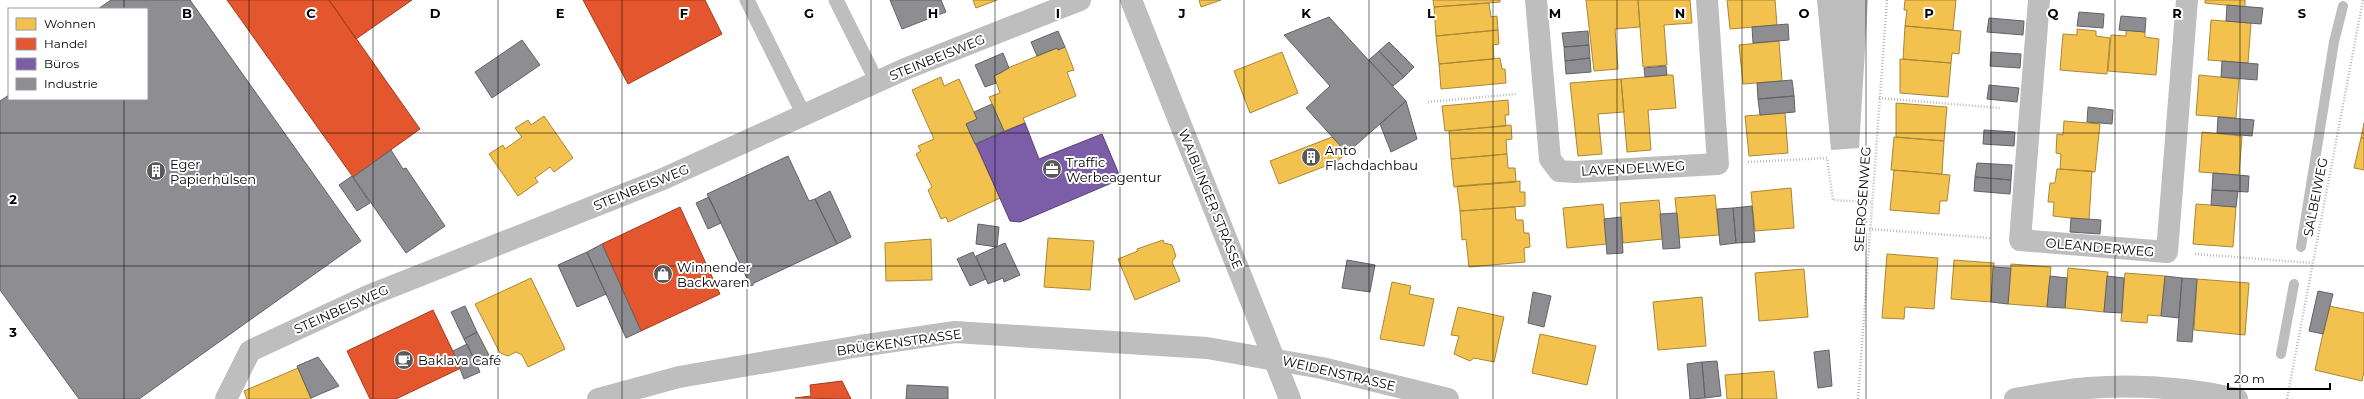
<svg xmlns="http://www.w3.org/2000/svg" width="2364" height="399" viewBox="0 0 2364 399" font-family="Montserrat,sans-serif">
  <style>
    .water { fill: #bdbdbd }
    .homes { fill: #f2c14e; stroke: #a98737 }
    .shops { fill: #e4572e; stroke: #a03d20 }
    .offices { fill: #7b5ea7; stroke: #564275 }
    .industry { fill: #8d8d92; stroke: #636366 }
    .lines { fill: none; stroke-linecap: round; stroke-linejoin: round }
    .stream { stroke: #bdbdbd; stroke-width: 10 }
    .path { stroke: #b9b9b9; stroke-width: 2.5; stroke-dasharray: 1 2; stroke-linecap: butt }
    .service { stroke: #bebebe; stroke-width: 15 }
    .minor { stroke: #bebebe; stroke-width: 22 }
    .tertiary { stroke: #bebebe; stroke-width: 22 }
    .grid { fill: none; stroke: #000; stroke-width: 1; stroke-opacity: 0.55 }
    .labels { text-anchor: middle; stroke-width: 4; stroke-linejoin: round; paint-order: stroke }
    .street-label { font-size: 13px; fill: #000; stroke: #fff }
    .poi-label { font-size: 13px; fill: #000; stroke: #fff; text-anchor: start }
    .grid-label { font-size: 13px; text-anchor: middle; font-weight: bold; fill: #000; stroke: #fff; stroke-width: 4; stroke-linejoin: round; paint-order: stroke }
  </style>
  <rect width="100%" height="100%" fill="#fff"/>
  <path class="water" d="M1817 0H1868L1859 148 1831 150Z"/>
  <path class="homes" d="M973 0H997L976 8Z
    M1199 0H1221L1201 7Z
    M1433 0H1500V2L1434 7Z
    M1586 0H1638L1640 27 1615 29 1618 69 1594 71Z
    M1638 0H1690L1692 23 1664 25 1667 65 1643 67Z
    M1727 0H1775L1777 25 1730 29Z
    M1905 0H1956L1953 30 1905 26 1907 10H1904Z
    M2205 0H2245V7L2205 3Z
    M1489 3 1491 17 1497 16 1498 30 1436 36 1434 7Z
    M2211 20 2251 23 2248 63 2208 60Z
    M1905 26 1961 31 1959 54 1952 53 1951 63 1903 59Z
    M2077 29 2096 31V36L2110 38 2107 74 2060 70 2063 34 2077 35Z
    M1498 30 1499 44 1493 45 1494 59 1439 64 1436 36Z
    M2126 30 2145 32V37L2159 39 2156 75 2108 71 2111 35 2126 36Z
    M1779 41 1782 81 1743 84 1739 45Z
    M1065 47 1074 70 1067 72 1076 96 1023 118 1025 123 1004 131 989 97 1000 93 994 76 1003 72V70L1057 48 1058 50Z
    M1282 52 1298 93 1250 113 1234 71Z
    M1500 58 1502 69H1505L1506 83 1441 89 1439 64Z
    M1900 59 1951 63 1948 97 1900 93Z
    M1667 75H1673L1676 108 1648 110 1651 150 1627 152 1621 79Z
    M2199 75 2239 79 2236 118 2196 115Z
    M941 77 944 86 959 79 977 119 966 124 1000 198 948 222 946 217 941 219 928 190 932 187 916 154 921 151 918 146 934 139 912 90Z
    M1621 79 1624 112 1598 114 1602 154 1578 156 1570 83Z
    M1508 100 1509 115H1505L1506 126 1445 131 1442 106Z
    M1896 103 1947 107 1944 141 1896 137Z
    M1785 113 1788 153 1749 156 1745 116Z
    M544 116 573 158 554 172 550 167 535 178 538 182 518 196 489 154 503 145 505 149 522 137 515 128 528 120 531 125Z
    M2064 121 2100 124 2095 172 2060 169 2061 154 2056 153 2057 134 2063 135Z
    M2364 123V138H2361Z
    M1511 125 1512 139 1506 140 1507 154 1451 159 1449 131Z
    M2202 132 2242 136 2239 175 2199 172Z
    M1332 137 1347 153 1336 162 1279 184 1270 161Z
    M1894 137 1944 141 1942 174 1891 170Z
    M2361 138H2364V170L2354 168Z
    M1507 154 1508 168H1515L1516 182 1454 187 1451 159Z
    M2057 169 2092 171 2089 220 2053 216 2054 202H2048L2050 183H2055Z
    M1894 170 1950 175 1947 201H1940L1939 214 1890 210Z
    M1520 181V192H1525V206L1460 211 1457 186Z
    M1791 188 1794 228 1755 231 1751 192Z
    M1715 195 1719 235 1679 238 1675 198Z
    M1659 200 1663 239 1623 243 1620 203Z
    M1603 204 1607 244 1567 248 1563 208Z
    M2196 204 2236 207 2233 247 2193 244Z
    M1515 207 1516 220H1523L1524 233H1529L1530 247 1524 248 1525 262 1469 267 1466 239 1462 240 1460 211Z
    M1048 238 1094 241 1090 290 1044 287Z
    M931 239 932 280 886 281 885 243Z
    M1163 240 1164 243 1172 245 1176 256 1172 262 1180 281 1135 300 1118 259 1138 251 1137 249Z
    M1887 254 1938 258 1934 309 1905 307 1904 319 1882 318Z
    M1954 260 1994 263 1991 302 1951 299Z
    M2011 264 2051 267 2047 307 2008 304Z
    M2068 268 2108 272 2104 312 2065 308Z
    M1804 269 1808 317 1759 321 1755 273Z
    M2125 273 2165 276 2161 316 2148 315 2147 323 2121 321Z
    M531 278 565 349 528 367 522 355 516 352 508 356 500 353 475 304Z
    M2197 279 2249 283 2245 335 2194 330Z
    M1392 282 1411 286 1409 294 1434 299 1424 346 1380 339Z
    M1702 297 1706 346 1658 350 1653 302Z
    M2329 306 2364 313V371L2362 381 2315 370Z
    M1458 307 1504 317 1494 362 1474 358 1470 361 1454 354 1459 336 1451 335Z
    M1540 334 1596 346 1587 385 1532 373Z
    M298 368 311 399H247L244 391Z
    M1774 371 1777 399H1727L1725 375Z"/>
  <path class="shops" d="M227 0H329L420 129 353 177Z
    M329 0H412L356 39Z
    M583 0H705L722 34 628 84Z
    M680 207 720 294 641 331 602 244Z
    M433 310 461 368 396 399H370L347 351Z
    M842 381 851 399 795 398 811 396 810 385Z"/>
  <path class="offices" d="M1025 123 1039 159 1102 134 1121 179 1020 222 1010 221 976 144Z"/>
  <path class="industry" d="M111 0H190L361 241 139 399H79L0 290V101L9 95V99H147V9H98Z
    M890 0H941L946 12 902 29Z
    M2227 5 2263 8 2261 24 2226 21Z
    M2079 12 2104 14 2103 28 2077 26Z
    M2121 16 2146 18 2145 32 2119 30Z
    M1329 17 1406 101 1347 153 1306 108 1330 86 1284 35Z
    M1989 18 2024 21 2023 35 1987 32Z
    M1788 24 1789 40 1753 43 1752 27Z
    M1058 31 1065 47 1058 50 1057 48 1037 56 1031 42Z
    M1588 31 1589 45 1564 47 1562 33Z
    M522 40 540 65 492 98 475 72Z
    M1389 42 1414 67 1404 77 1379 51Z
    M1589 45 1590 58 1565 61 1564 47Z
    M1379 51 1404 77 1393 86 1369 60Z
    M1991 52 2021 54 2020 68 1990 66Z
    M1003 53 1009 68 994 76 996 83 985 87 975 65Z
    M1590 58 1591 72 1566 74 1565 61Z
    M2222 61 2258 64 2257 80 2221 77Z
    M1666 66 1667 75 1645 77 1644 68Z
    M1792 80 1794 96 1758 99 1757 83Z
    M1989 85 2019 88 2017 102 1987 99Z
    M1794 96 1795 112 1760 115 1758 99Z
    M1406 101 1417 139 1391 152 1380 124Z
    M992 104 1004 131 975 144 966 124 977 119 974 112Z
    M2088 107 2113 110 2112 124 2087 122Z
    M2218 117 2254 120 2252 136 2217 133Z
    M1984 130 2015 132 2014 146 1983 144Z
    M391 150 403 169 406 168 445 226 406 253 353 177Z
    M788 156 809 201 815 199 837 244 754 283 752 286 750 285 707 194Z
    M1977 163 2012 165 2011 180 1975 177Z
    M2213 173 2249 176 2248 192 2212 190Z
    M352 176 370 203 357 211 339 185Z
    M1975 177 2011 180 2010 194 1974 191Z
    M2212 190 2238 191 2236 207 2211 205Z
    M830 191 851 237 837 244 815 199Z
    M709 197 721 223 708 229 696 203Z
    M1752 206 1755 242 1736 243 1733 208Z
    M1733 208 1736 243 1720 245 1717 209Z
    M1677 213 1680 248 1663 249 1660 214Z
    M1621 217 1623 253 1607 254 1604 219Z
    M2071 218 2101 220 2100 234 2070 232Z
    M978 224 999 227 997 247 976 244Z
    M1005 243 1020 275 1004 282 1003 278 988 284 976 256Z
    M602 244 641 331 626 338 587 252Z
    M587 252 606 294 577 307 558 265Z
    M973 252 986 279 970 286 957 259Z
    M1347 260 1375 265 1370 292 1342 288Z
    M1993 267 2011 268 2008 304 1991 302Z
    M2050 276 2067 278 2065 308 2047 307Z
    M2107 276 2124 278 2122 313 2104 312Z
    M2165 276 2182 278 2179 318 2161 316Z
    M2182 278 2197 279 2192 342 2177 341Z
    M2318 291 2333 294 2323 334 2309 331Z
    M1533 292 1551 296 1544 327 1528 323Z
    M465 306 477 332 464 339 451 312Z
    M477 332 491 359 477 365 464 339Z
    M467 344 480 372 464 379 453 351Z
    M1829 350 1832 386 1818 388 1814 352Z
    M318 357 339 386 311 398 297 366Z
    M1717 361 1721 396 1705 398 1702 362Z
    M1702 362 1705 398 1690 399 1687 364Z
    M907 385 948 387V399H906Z"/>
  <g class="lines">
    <path class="stream" d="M2301 247 2334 42 2343 6
      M2281 354 2294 284"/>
    <path class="path" d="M1879 98 2001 108
      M1428 102 1516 94
      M1748 162 1827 158 1833 200 1871 202
      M1869 229 1990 238
      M2195 254 2312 263
      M1858 399 1887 0
      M2287 399 2363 0"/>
    <path class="service" d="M747 0 804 115
      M836 0 877 82"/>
    <path class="minor" d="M1536 0 1550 159 1559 171 1575 172 1718 164 1707 0
      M2039 0 2020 240 2167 252 2187 0
      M226 399 250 351 368 296 663 179 905 69 1080 0
      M598 399 679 377 860 346 955 332 1207 348 1322 368 1448 399
      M2015 399C2039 395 2064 390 2088 388 2139 384 2188 388 2237 399"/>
    <path class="tertiary" d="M1131 0 1290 399"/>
  </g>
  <path class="grid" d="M124 0V9M249 0V399M373 0V399M498 0V399M622 0V399M747 0V399M871 0V399M995 0V399M1120 0V399M1244 0V399M1369 0V399M1493 0V399M1617 0V399M1742 0V399M1866 0V399M1991 0V399M2115 0V399M2240 0V399M124 99V399M0 133H2364M0 266H2364"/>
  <defs>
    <g id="building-disc" transform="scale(1)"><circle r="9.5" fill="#595959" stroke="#fff"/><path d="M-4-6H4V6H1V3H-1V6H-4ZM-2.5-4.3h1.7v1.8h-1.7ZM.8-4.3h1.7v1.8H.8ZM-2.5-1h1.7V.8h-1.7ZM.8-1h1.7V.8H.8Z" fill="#fff"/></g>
    <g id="office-disc" transform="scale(1)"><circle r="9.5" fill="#595959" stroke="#fff"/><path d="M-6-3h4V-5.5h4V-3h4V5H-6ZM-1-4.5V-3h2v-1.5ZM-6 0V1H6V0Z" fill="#fff"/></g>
    <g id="shop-disc" transform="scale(1)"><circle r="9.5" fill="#595959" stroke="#fff"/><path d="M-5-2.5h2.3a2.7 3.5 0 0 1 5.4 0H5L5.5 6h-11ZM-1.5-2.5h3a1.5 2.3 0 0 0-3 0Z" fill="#fff"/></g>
    <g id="cafe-disc" transform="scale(1)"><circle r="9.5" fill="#595959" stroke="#fff"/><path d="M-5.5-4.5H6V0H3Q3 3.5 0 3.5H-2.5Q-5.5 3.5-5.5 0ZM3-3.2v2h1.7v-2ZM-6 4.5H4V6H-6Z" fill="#fff"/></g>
  </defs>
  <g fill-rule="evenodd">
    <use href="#building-disc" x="1311" y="157"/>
    <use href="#office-disc" x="1052" y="169"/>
    <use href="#building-disc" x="156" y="171"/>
    <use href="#shop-disc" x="663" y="274"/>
    <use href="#cafe-disc" x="404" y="360"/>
  </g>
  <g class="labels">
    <g class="street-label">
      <text transform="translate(937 57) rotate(-22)" y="5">STEINBEISWEG</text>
      <text transform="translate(1633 168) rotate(-3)" y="5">LAVENDELWEG</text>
      <text transform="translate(641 187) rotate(-22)" y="5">STEINBEISWEG</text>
      <text transform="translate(2315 197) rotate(-79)" y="5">SALBEIWEG</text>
      <text transform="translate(1211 199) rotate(68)" y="5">WAIBLINGER STRASSE</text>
      <text transform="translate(1862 199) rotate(-86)" y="5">SEEROSENWEG</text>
      <text transform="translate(2100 247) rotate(5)" y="5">OLEANDERWEG</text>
      <text transform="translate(341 309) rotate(-24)" y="5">STEINBEISWEG</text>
      <text transform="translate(899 342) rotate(-8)" y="5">BRÜCKENSTRASSE</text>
      <text transform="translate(1339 373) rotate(13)" y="5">WEIDENSTRASSE</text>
    </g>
    <g class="poi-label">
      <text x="1325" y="155">Anto<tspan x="1325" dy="15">Flachdachbau</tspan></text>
      <text x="1066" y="167">Traffic<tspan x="1066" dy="15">Werbeagentur</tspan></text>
      <text x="170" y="169">Eger<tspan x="170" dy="15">Papierhülsen</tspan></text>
      <text x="677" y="272">Winnender<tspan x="677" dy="15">Backwaren</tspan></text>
      <text x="418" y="365">Baklava Café</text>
    </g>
  </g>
  <g class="grid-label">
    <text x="187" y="18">B</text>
    <text x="311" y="18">C</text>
    <text x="435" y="18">D</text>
    <text x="560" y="18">E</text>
    <text x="684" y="18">F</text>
    <text x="809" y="18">G</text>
    <text x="933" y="18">H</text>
    <text x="1058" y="18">I</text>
    <text x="1182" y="18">J</text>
    <text x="1306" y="18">K</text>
    <text x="1431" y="18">L</text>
    <text x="1555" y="18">M</text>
    <text x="1680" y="18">N</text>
    <text x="1804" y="18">O</text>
    <text x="1929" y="18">P</text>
    <text x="2053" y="18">Q</text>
    <text x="2177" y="18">R</text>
    <text x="2302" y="18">S</text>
    <text x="13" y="204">2</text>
    <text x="13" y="337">3</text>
  </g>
  <rect x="8" y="8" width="140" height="92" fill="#ffffff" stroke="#999999"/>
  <rect x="16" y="18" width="20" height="12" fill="#f2c14e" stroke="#999999"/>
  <text x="44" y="28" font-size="12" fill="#000000">Wohnen</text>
  <rect x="16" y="38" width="20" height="12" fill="#e4572e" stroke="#999999"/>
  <text x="44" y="48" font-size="12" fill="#000000">Handel</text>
  <rect x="16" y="58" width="20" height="12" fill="#7b5ea7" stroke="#999999"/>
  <text x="44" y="68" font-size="12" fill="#000000">Büros</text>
  <rect x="16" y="78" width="20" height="12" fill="#8d8d92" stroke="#999999"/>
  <text x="44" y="88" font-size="12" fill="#000000">Industrie</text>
  <path d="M2228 383v6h102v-6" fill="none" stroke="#000000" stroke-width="2"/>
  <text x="2234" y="383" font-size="12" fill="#000000" stroke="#ffffff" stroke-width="3" paint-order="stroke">20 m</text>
</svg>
